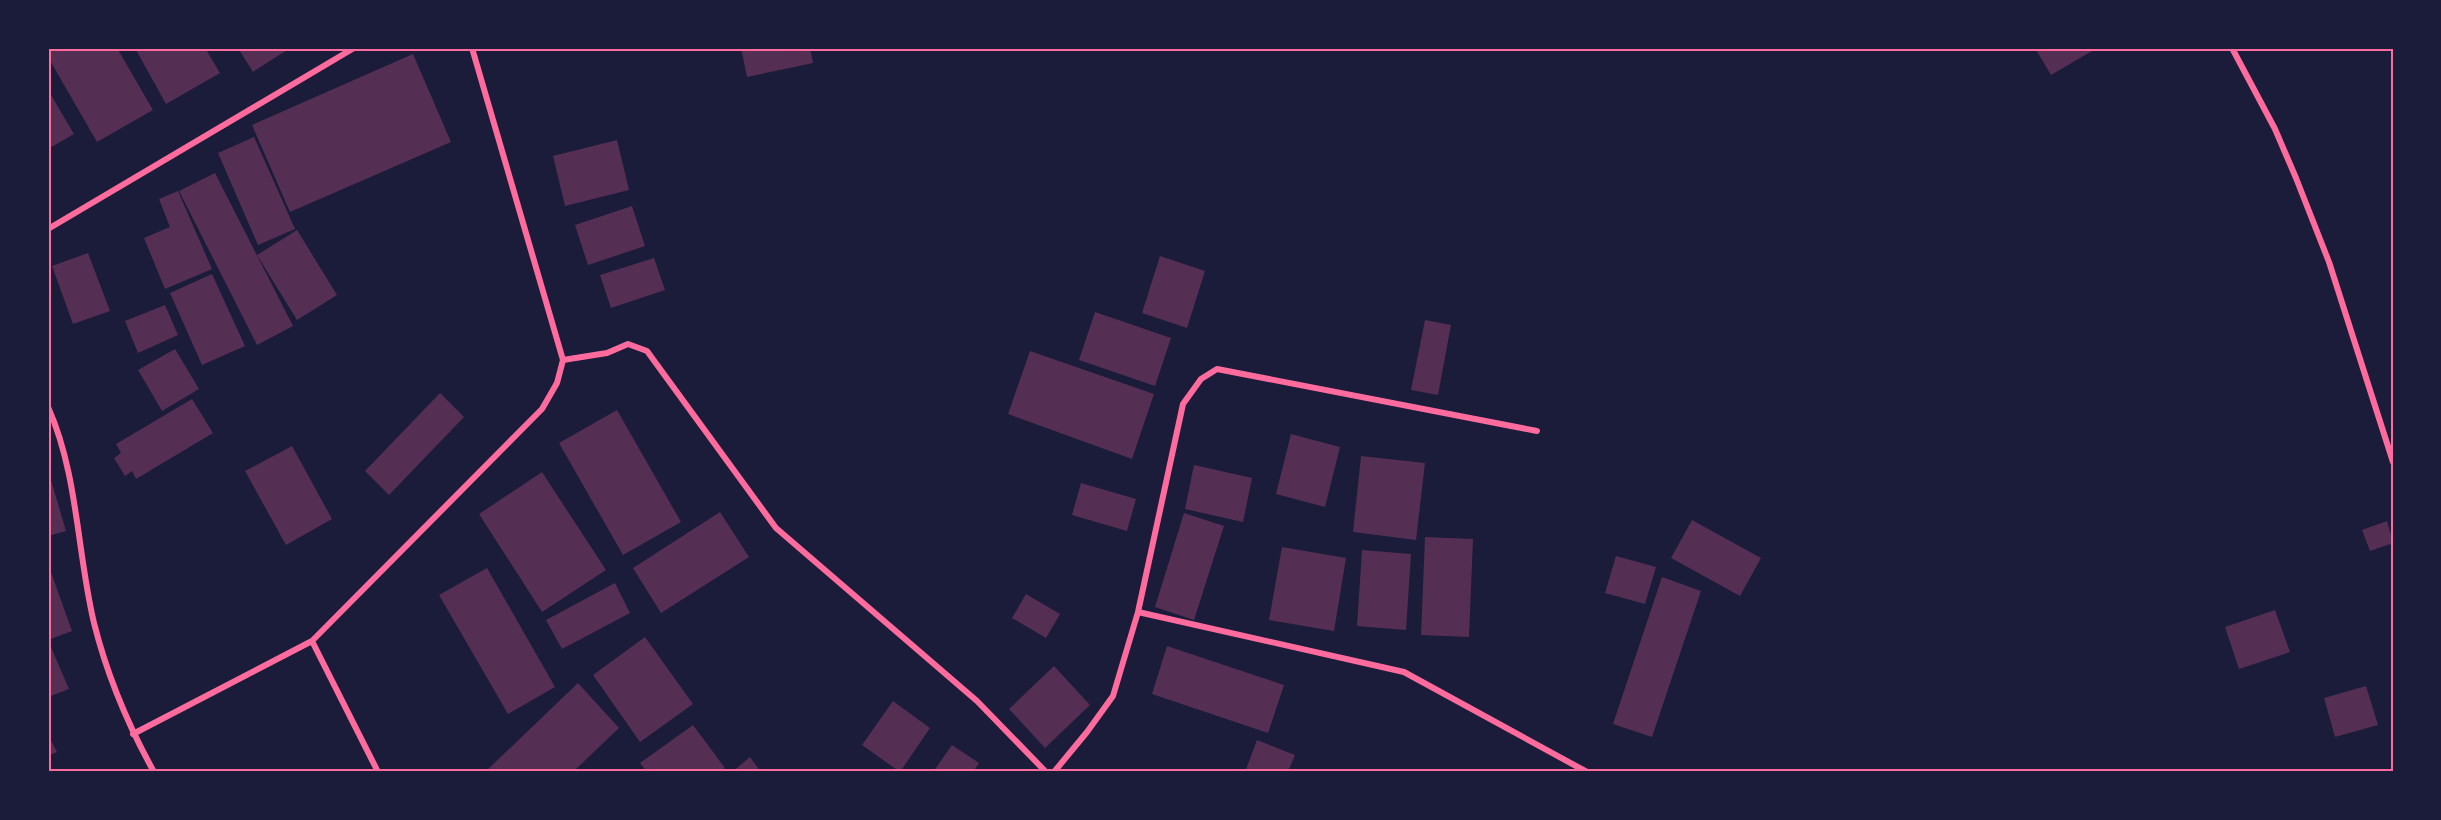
<svg xmlns="http://www.w3.org/2000/svg" width="2441" height="820" viewBox="0 0 2441 820" font-family="Poppins,sans-serif">
  <style>
    .building { fill: #542f53 }
    .lines { fill: none; stroke-linecap: round; stroke-linejoin: round }
    .minor { stroke: #ff6b9d; stroke-width: 6 }
    .neatline { fill: none; stroke: #ff6b9d; stroke-width: 2 }
  </style>
  <rect width="100%" height="100%" fill="#1b1b3a"/>
  <path class="building" d="M48 48H117L153 110 97 142 48 57Z
    M135 48H205L220 73 166 104Z
    M238 48H290L253 72Z
    M741 48H810L813 63 747 77Z
    M2035 48H2097L2051 75Z
    M413 54 451 142 290 212 252 125Z
    M48 90 74 134 48 149Z
    M254 137 295 229 258 245 218 153Z
    M617 140 629 190 565 206 553 156Z
    M215 173 293 326 257 345 179 191Z
    M178 191 212 269 165 289 144 238 170 227 159 199Z
    M632 206 645 246 588 265 575 225Z
    M297 230 337 295 297 320 257 255Z
    M88 253 110 311 73 324 52 266Z
    M1160 256 1205 271 1187 328 1142 313Z
    M654 258 665 290 611 308 600 275Z
    M212 274 245 346 202 365 170 293Z
    M165 305 178 335 138 353 125 321Z
    M1095 312 1171 338 1155 386 1079 360Z
    M1425 320 1451 325 1438 395 1411 390Z
    M175 349 199 389 162 411 138 370Z
    M1030 351 1154 394 1132 459 1008 414Z
    M440 393 464 417 389 495 365 471Z
    M192 399 213 433 136 479 132 471 125 476 114 458 121 453 116 444Z
    M617 410 681 522 623 555 559 443Z
    M1291 434 1340 447 1325 507 1276 494Z
    M292 446 332 519 286 545 245 471Z
    M1361 456 1425 463 1416 540 1353 532Z
    M1194 465 1252 478 1243 522 1185 509Z
    M48 470 66 531 48 536Z
    M542 472 606 570 542 612 479 514Z
    M1081 483 1136 499 1127 531 1072 515Z
    M720 512 749 557 661 613 633 568Z
    M1184 513 1224 526 1194 620 1155 607Z
    M1692 520 1761 558 1740 596 1671 558Z
    M2387 521 2393 543 2370 551 2362 530Z
    M1425 537 1473 539 1469 637 1421 635Z
    M1282 547 1346 558 1334 631 1269 620Z
    M1362 550 1411 554 1406 630 1357 626Z
    M1616 556 1656 567 1645 604 1605 593Z
    M48 564 72 631 48 640Z
    M487 568 555 687 508 714 439 595Z
    M1662 577 1701 591 1652 737 1613 724Z
    M615 583 630 613 562 649 546 620Z
    M1026 594 1060 614 1046 638 1012 618Z
    M2275 610 2290 652 2239 669 2225 627Z
    M645 637 693 704 640 742 593 675Z
    M50 645 69 689 48 697V646Z
    M1167 646 1284 685 1268 733 1152 694Z
    M1054 666 1090 705 1045 748 1009 709Z
    M578 683 619 728 573 772H485Z
    M2366 686 2378 725 2335 737 2324 698Z
    M893 701 930 728 900 772 862 745Z
    M693 725 725 768 719 772H647L640 763Z
    M48 735 57 752 48 756Z
    M1257 740 1295 755 1288 772H1245Z
    M952 745 979 763 973 772H933Z
    M750 757 761 772H732Z"/>
  <g class="lines">
    <path class="minor" d="M2232 48 2275 129 2296 178 2329 262 2393 462
      M48 229 354 48
      M563 360 607 353 628 344 647 351 776 528 977 701 1046 772
      M48 407C78 474 77 552 94 623 107 675 128 725 154 772
      M1138 612 1404 672 1587 772
      M312 641 378 772
      M133 734 312 641 542 409 557 383 563 360 472 48
      M1054 772 1087 732 1113 696 1138 612 1183 404 1201 379 1217 369 1537 431"/>
  </g>
  <rect width="2441" height="820" fill="none" stroke="#1b1b3a" stroke-width="99"/>
  <rect x="50" y="50" width="2342" height="720" class="neatline"/>
</svg>
